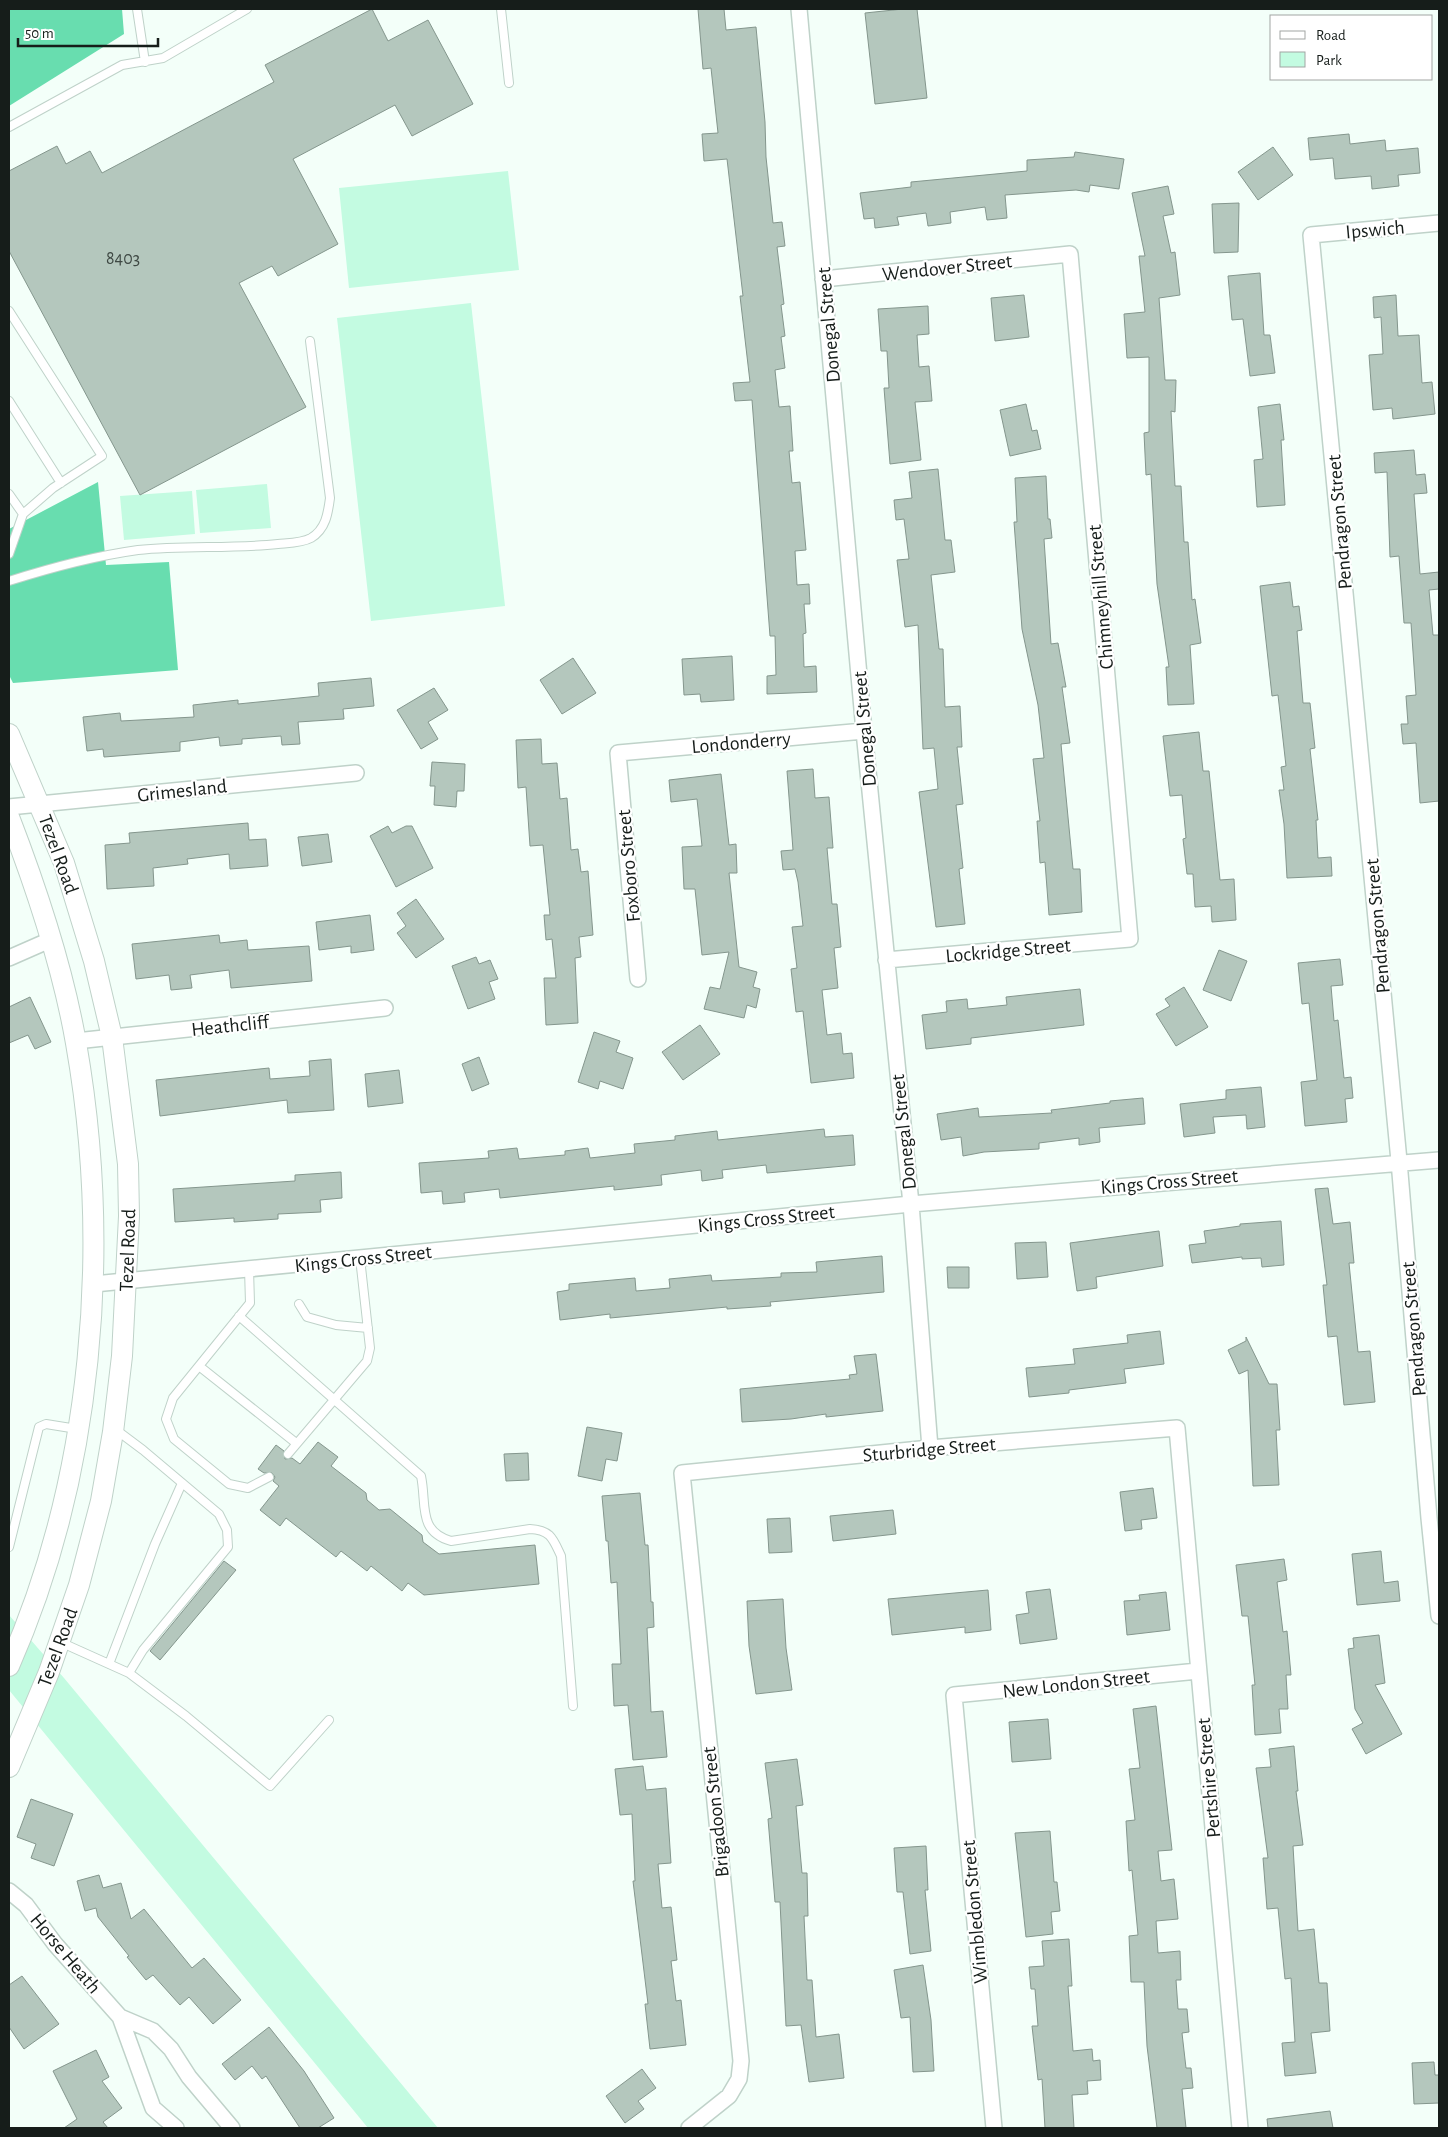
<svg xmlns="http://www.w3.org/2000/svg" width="1448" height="2137" viewBox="0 0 1448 2137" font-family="'Alegreya Sans',sans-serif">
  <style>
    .green { fill: #c3fbe1 }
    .forest { fill: #68ddaf }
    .building { fill: #b4c7bd; stroke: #84968d }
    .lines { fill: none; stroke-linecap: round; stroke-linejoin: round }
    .lane-casing { stroke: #bfd2c9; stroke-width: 10 }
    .street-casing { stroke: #bfd2c9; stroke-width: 18 }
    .secondary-casing { stroke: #bfd2c9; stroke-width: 22 }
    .lane { stroke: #fff; stroke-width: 8 }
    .street { stroke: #fff; stroke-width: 15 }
    .secondary { stroke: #fff; stroke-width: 20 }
    .labels { text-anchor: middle; stroke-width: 4.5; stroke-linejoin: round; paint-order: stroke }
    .number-label { font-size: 18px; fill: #3e4843 }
    .street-label { font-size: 20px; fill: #161d1a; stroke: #fff }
  </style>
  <rect width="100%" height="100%" fill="#f3fff9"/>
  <path class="green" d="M508 171 519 270 349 288 339 188Z
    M471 303 505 606 371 621 337 318Z
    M267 484 271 528 200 533 196 490Z
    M192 491 195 534 124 540 120 496Z
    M9 1615 64 1678 438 2128H368L9 1690Z"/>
  <path class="forest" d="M9 9H122L124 34 9 106Z
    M98 482 106 565 169 562 178 670 13 683 9 675V529Z"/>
  <path class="building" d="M372 9 388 41 428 20 473 104 412 136 395 105 293 159 338 244 278 276 272 266 239 283 306 407 140 495 9 251V171L57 146 66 164 90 151 102 173 274 82 265 65Z
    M698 9H724L726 30 756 27 765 122 766 157 773 223 782 222 785 246 777 247 784 304 781 305 785 336 781 337 785 368 775 370 779 407 790 406 793 451H789L792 483 800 482 806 550 795 551 797 585 809 584 810 604H804L806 633 803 634 804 667 816 666 817 692 767 694V676L776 675 775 636H770L752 400 735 401 733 383 750 382 740 296H743L727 159 704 161 702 134 718 133 711 68 703 69Z
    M903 9H917L927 98 875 104 865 13Z
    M1349 134 1350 144 1385 140 1386 151 1418 148 1420 173 1398 175 1399 186 1372 189 1371 176 1335 179 1333 158 1310 160 1308 138Z
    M1273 147 1293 175 1258 200 1238 172Z
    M1075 152 1124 159 1119 189 1090 185 1089 192 1076 190 1005 195 1007 218 987 220 985 207 950 212 951 223 928 226 926 213 897 217 899 225 875 228 874 218 864 219 860 193 911 187V182L1027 171V160L1074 157Z
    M1168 186 1174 214 1163 216 1171 253 1175 252 1180 295 1159 298 1165 380H1176L1175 412 1171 411 1175 486H1181L1184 542H1188L1192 600 1195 599 1201 643 1190 645 1194 704 1168 705 1166 667H1169L1157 584 1151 474 1146 475 1144 433 1149 432V357L1127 358 1124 314 1145 312 1139 256H1145L1132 193Z
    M1239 203 1238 252 1214 253 1212 204Z
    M1260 273 1264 335H1270L1275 373 1250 376 1243 319 1232 320 1228 276Z
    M1024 295 1029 337 995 341 991 298Z
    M1396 295 1398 336 1419 335 1422 383 1432 382 1435 414 1393 419 1392 408 1373 410 1369 355 1383 354 1381 317 1374 318 1373 297Z
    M928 306 929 334 917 335 919 367 929 366 932 401 915 402 921 460 890 464 884 388H889L887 351H881L878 309Z
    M1026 404 1032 431 1037 430 1041 449 1010 456 1000 410Z
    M1280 404 1284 440H1281L1285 505 1257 507 1254 460 1263 459 1258 407Z
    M1414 450 1416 475 1425 474 1427 493 1414 494 1420 574 1439 572V589L1429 590 1433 635H1439V801L1420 803 1416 743 1403 744 1401 724H1408L1406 696 1416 695 1411 623H1404L1399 556 1390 557 1387 472 1375 473 1374 453Z
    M938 469 945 540H951L955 572 931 575 939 649H943L945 707 960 706 962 747H957L963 804 956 805 963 868 959 869 965 924 936 927 919 792 938 789 934 748 923 749 918 625 905 627 897 560 909 559 904 519 896 520 894 500 912 498 909 472Z
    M1046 476 1048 519H1050L1052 538 1044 539 1051 644 1058 643 1066 687H1062L1070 743 1061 744 1073 869H1080L1082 912 1049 915 1045 862 1040 863 1037 821H1040L1033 759 1044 758 1038 705 1022 629 1014 522H1017L1015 478Z
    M1290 582 1293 607 1299 606 1302 630 1297 631 1303 703H1310L1315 748 1310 749 1318 820H1316L1318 858 1331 857 1332 876 1287 878 1284 824 1279 790H1284L1281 767 1286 766 1278 695 1272 696 1260 586Z
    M732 656 734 700 701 702 700 694 684 695 682 659Z
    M573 658 596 693 562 714 540 680Z
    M371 678 374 706 343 709 344 719 298 722 300 744 282 745 281 736 242 739V744L220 746 219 737 180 742V751L104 757 103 749 87 751 83 717 120 713 121 721 194 717 193 705 238 700V704L319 696 318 683Z
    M434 688 448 710 428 722 438 739 421 749 397 710Z
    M1199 732 1203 771H1209L1220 880 1234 879 1236 920 1212 922 1211 906 1195 907 1193 874H1187L1183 839 1186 838 1182 795 1170 796 1163 736Z
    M541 739 542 764 557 763 560 799 567 798 571 850 578 849 581 872 588 871 593 935 579 937 581 957 575 958 578 1023 546 1025 544 978H556L552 939 546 940 544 915H550L543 845 530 846 526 787 518 788 516 740Z
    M432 762 465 764 464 791H457L456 807 434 805 435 786H430Z
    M813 769 815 798 829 797 833 848H827L832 904H837L841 947 834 948 838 988 822 990 827 1035 841 1033 843 1054 852 1053 854 1078 811 1083 803 1011 796 1012 791 969 797 968 792 927 803 926 798 882 795 869 783 870 781 851 793 850 787 771Z
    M721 774 729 845 736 844 737 873H729L739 967 757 972 753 987 760 989 756 1008 747 1005 744 1018 704 1009 710 987 720 989 729 952 702 955 695 889H684L682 847 702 846 697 799 671 802 669 780Z
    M248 823 249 840 266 839 268 866 230 869 229 854 187 859 188 864 153 868 154 886 107 889 105 845 130 843 129 833Z
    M388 826 392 833 406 826H412L433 868 396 887 370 836Z
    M328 834 332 862 302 866 298 837Z
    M416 899 444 939 416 958 397 933 406 926 397 913Z
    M370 915 374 950 351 953V946L319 950 316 922Z
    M219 935 220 943 247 940 248 950 309 946 312 981 231 988 229 970 190 975 192 988 171 990 169 975 136 979 132 944Z
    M1219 950 1247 961 1231 1001 1203 990Z
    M476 957 479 964 490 960 498 979 489 982 495 999 468 1009 452 966Z
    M1340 959 1343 985 1331 986 1334 1021 1338 1020 1344 1078 1351 1077 1353 1098 1345 1099 1347 1122 1305 1126 1301 1082 1317 1080 1309 1003 1302 1004 1298 963Z
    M1184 987 1208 1027 1176 1046 1156 1014 1170 1006 1165 999Z
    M1080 989 1084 1025 971 1038V1044L926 1049 922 1015 947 1012 946 1001 967 999 968 1009 1007 1005 1006 997Z
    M30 997 51 1042 35 1049 28 1035 9 1043V1007Z
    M700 1025 720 1054 683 1080 662 1052Z
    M594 1032 620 1041 616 1052 633 1058 623 1089 600 1081 598 1089 578 1082Z
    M479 1057 489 1084 472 1091 462 1064Z
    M331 1059 334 1110 288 1113 287 1100 160 1116 156 1080 269 1068 270 1079 310 1076 309 1061Z
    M399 1070 403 1103 368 1107 365 1074Z
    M1261 1087 1265 1127 1247 1129 1246 1115 1213 1117 1215 1133 1184 1137 1180 1104 1226 1099V1090Z
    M1143 1098 1145 1124 1099 1128 1100 1142 1079 1145V1138L1039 1143V1149L984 1152 963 1156 961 1137 941 1140 937 1114 978 1108 979 1117 1052 1113 1051 1110 1110 1103V1101Z
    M824 1129 825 1137 853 1135 855 1165 767 1173 766 1165 722 1170 723 1178 702 1181 701 1170 661 1175 662 1185 614 1190V1186L500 1198 499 1189 464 1193 465 1202 443 1204 442 1191 421 1193 419 1163 489 1158 488 1151 517 1148 519 1159 565 1155V1151L588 1148 590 1158 635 1153 634 1144 675 1140V1136L717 1131 718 1140Z
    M341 1172 342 1198 320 1200 321 1212 278 1214V1219L234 1222V1218L175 1222 173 1189 295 1181V1175Z
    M1328 1188 1333 1224 1350 1222 1354 1263H1349L1358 1352 1370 1351 1375 1402 1344 1405 1337 1336 1328 1337 1323 1285H1327L1315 1189Z
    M1281 1221 1284 1265 1262 1267 1261 1258 1242 1259V1257L1192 1263 1189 1245 1206 1243 1204 1231 1240 1226V1224Z
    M1159 1231 1163 1266 1096 1277 1097 1288 1077 1291 1070 1243Z
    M1046 1242 1048 1277 1017 1279 1015 1243Z
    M882 1256 884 1292 770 1302 771 1306 727 1309V1307L610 1318V1314L560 1320 557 1292 569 1290V1284L635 1278 636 1291 670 1288 669 1279 711 1275 712 1281 781 1277V1273L817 1272 816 1262Z
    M947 1267H969V1288H948Z
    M1160 1331 1164 1364 1124 1369 1126 1383 1069 1390V1393L1029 1397 1026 1368 1075 1364 1073 1349 1128 1343 1127 1335Z
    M1246 1337 1269 1384H1277L1280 1430H1276L1279 1485 1253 1486 1248 1370 1239 1374 1228 1350 1246 1341Z
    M876 1354 883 1411 826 1417V1414L791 1419 742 1422 740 1389 850 1379 849 1375 857 1374 854 1356Z
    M587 1427 622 1433 617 1461 606 1459 602 1481 578 1476Z
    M318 1442 338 1457 331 1466 366 1493 367 1500 379 1510 390 1509 422 1535 423 1542 439 1554 535 1545 539 1584 424 1595 408 1583 402 1591 371 1566 367 1571 341 1551 336 1557 286 1518 280 1526 260 1510 279 1486 273 1481 275 1477 272 1473H264L258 1469 276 1445 284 1451 285 1459 292 1458 300 1464Z
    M528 1453 529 1480 506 1481 504 1454Z
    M1153 1488 1157 1518 1141 1520 1142 1529 1125 1531 1120 1492Z
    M640 1493 645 1545H648L651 1602H653L654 1627 647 1628 651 1712 663 1711 667 1757 633 1760 628 1705 614 1706 612 1664H621L617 1582 611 1583 608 1541H606L602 1496Z
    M893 1510 896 1534 833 1541 830 1516Z
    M790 1518 792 1552 769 1553 767 1519Z
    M1381 1551 1384 1583 1398 1581 1400 1601 1357 1605 1352 1554Z
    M1284 1559 1287 1580 1277 1582 1283 1632 1287 1631 1291 1675H1286L1288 1709H1279L1281 1733 1255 1735 1252 1685H1255L1248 1616H1242L1236 1565Z
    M224 1561 236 1570 160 1660 150 1651Z
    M1050 1589 1057 1639 1020 1644 1016 1615 1029 1613 1026 1592Z
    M988 1590 991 1630 965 1633V1627L892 1635 888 1599Z
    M1166 1592 1170 1630 1127 1635 1124 1601 1140 1600 1139 1595Z
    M783 1599 786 1648 792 1690 756 1694 749 1646 747 1601Z
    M1379 1635 1385 1683 1375 1685 1402 1734 1366 1754 1352 1729 1363 1723 1355 1709 1348 1649 1354 1648 1353 1638Z
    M1156 1706 1172 1850 1158 1851 1161 1881 1174 1879 1178 1919 1156 1921 1158 1953 1180 1951 1181 1980H1176L1178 2009H1187L1189 2032 1182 2033 1186 2068H1191L1193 2088 1182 2089 1186 2128H1157L1147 2046 1144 1982H1131L1129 1936 1138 1935 1132 1870 1129 1871 1126 1821 1135 1820 1129 1769 1140 1768 1133 1709Z
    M1048 1719 1051 1759 1012 1762 1009 1722Z
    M1294 1746 1298 1791H1296L1303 1845 1293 1846 1298 1931 1314 1929 1319 1983H1327L1330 2031 1311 2033 1316 2073 1285 2076 1282 2043 1295 2042 1291 1978 1285 1979 1278 1908 1267 1909 1263 1858H1268L1256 1768 1271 1767 1269 1749Z
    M797 1759 803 1805 796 1806 802 1873H807L808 1916H804L807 1980H812L816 2037 839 2034 844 2078 809 2082 801 2025 786 2026 780 1902H775L768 1819 772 1818 765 1763Z
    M643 1766 646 1790 666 1788 671 1863 658 1864 662 1908 671 1907 677 1960 671 1961 676 2001 681 2000 686 2045 650 2049 645 2004H648L633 1881H635L632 1814 620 1815 615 1769Z
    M31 1799 73 1814 54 1866 31 1858 36 1844 17 1837Z
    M1050 1831 1054 1882H1057L1060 1911 1051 1912 1053 1934 1026 1937 1015 1833Z
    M926 1846 928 1890H925L931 1951 910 1954 903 1892H897L894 1848Z
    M99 1875 103 1888 121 1883 131 1919 144 1909 192 1968 204 1958 241 2000 213 2024 189 1997 180 2005 153 1975 146 1980 127 1957 129 1956 98 1917 96 1908 85 1911 77 1881Z
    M1069 1939 1072 1986H1068L1073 2051 1092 2049 1093 2061 1100 2060 1101 2080 1087 2081 1088 2094 1072 2095 1074 2128H1045L1042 2079 1038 2080 1032 2026H1038L1035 1989H1031L1029 1967 1044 1966 1042 1941Z
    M923 1965 931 2020 934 2071 913 2072 910 2017 901 2018 894 1970Z
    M22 1976 59 2024 24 2049 9 2027V1985Z
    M269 2027 304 2071 334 2118 318 2128H300L266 2076 262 2079 252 2066 235 2080 222 2064Z
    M96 2050 109 2077 102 2081 122 2108 103 2122 108 2128H64L77 2119 53 2071Z
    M1434 2062 1435 2075H1439V2103L1414 2104 1412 2063Z
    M642 2069 656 2088 638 2101 644 2109 625 2123 606 2096Z
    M1330 2111 1333 2128H1268L1267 2119Z"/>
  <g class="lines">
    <g class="lane-casing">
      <path id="lane" d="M137 9 145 62
        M501 9 509 83
        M9 127 122 65 163 58 247 9
        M9 311 102 456 53 488 23 514 9 554
        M9 401 61 483
        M9 494 23 514
        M9 581C50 568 95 556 138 550 184 545 231 549 278 544 288 543 302 543 311 538 326 529 328 513 330 498L310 341
        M249 1269 250 1303 173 1398 166 1419 174 1439 229 1484 248 1488 269 1477
        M299 1304 307 1317 336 1325 368 1328
        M239 1316 421 1476C427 1504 417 1531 451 1541L530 1529C551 1530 553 1539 561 1556L573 1706
        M199 1366 296 1443
        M288 1454 367 1361 370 1348 360 1258
        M9 1547 39 1427 46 1424 77 1429
        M60 1642 129 1673 143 1650 228 1547 227 1530 219 1514 143 1450 115 1429
        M109 1664 155 1544 182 1483
        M129 1673 186 1716 270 1786 329 1720"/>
    </g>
    <g class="street-casing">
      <path id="street" d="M799 9 864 731 911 1204 930 1448
        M1439 223 1311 235 1399 1161 1429 1518 1439 1616
        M823 279 1070 254 1130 939 886 960
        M9 807 356 773
        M9 958 50 940
        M638 979 618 753 864 731
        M76 1041 385 1008
        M94 1284 911 1204 1439 1160
        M9 1891 26 1905 55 1944 120 2017 153 2108 176 2128
        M120 2017 153 2031 171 2049 189 2077 232 2128
        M689 2128 729 2096 739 2079 741 2061 682 1473 930 1448 1177 1428 1240 2128
        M994 2128 954 1695 1198 1671"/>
    </g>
    <g class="secondary-casing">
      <path id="secondary" d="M9 734 64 863 94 961 112 1037 128 1164 129 1216 122 1356 113 1432 101 1501 79 1585 49 1672 9 1767
        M9 817C36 887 63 968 76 1043 112 1248 93 1476 9 1666"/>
    </g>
    <use href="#lane" class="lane"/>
    <use href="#street" class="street"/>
    <use href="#secondary" class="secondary"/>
  </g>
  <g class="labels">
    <g class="number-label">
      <text x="123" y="264">8403</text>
    </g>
    <g class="street-label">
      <text transform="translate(1375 229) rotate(-5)" y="7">Ipswich</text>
      <text transform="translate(947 267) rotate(-6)" y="7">Wendover Street</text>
      <text transform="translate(828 325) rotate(-95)" y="7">Donegal Street</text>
      <text transform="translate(1339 522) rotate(-95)" y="7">Pendragon Street</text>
      <text transform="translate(1100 597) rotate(-95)" y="7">Chimneyhill Street</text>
      <text transform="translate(864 729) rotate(-95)" y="7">Donegal Street</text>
      <text transform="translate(741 742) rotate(-5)" y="7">Londonderry</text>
      <text transform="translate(182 790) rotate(-6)" y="7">Grimesland</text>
      <text transform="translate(59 854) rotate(70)" y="7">Tezel Road</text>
      <text transform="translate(628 866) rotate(-95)" y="7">Foxboro Street</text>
      <text transform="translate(1377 926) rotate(-95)" y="7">Pendragon Street</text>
      <text transform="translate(1008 950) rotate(-5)" y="7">Lockridge Street</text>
      <text transform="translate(230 1025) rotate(-6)" y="7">Heathcliff</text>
      <text transform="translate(903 1132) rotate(-96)" y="7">Donegal Street</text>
      <text transform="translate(1169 1181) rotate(-5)" y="7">Kings Cross Street</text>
      <text transform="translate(766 1218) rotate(-6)" y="7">Kings Cross Street</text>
      <text transform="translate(127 1250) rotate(-88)" y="7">Tezel Road</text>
      <text transform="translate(363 1258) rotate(-6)" y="7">Kings Cross Street</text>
      <text transform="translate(1413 1329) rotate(-95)" y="7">Pendragon Street</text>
      <text transform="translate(929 1449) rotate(-5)" y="7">Sturbridge Street</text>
      <text transform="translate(57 1647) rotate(-70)" y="7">Tezel Road</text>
      <text transform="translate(1076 1683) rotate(-6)" y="7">New London Street</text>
      <text transform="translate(1208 1778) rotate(-95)" y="7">Pertshire Street</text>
      <text transform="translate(715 1812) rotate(-96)" y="7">Brigadoon Street</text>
      <text transform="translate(974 1912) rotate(-95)" y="7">Wimbledon Street</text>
      <text transform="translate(66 1953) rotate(50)" y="7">Horse Heath</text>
    </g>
  </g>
  <rect width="1448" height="2137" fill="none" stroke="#161d1a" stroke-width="20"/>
  <rect x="1270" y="15" width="162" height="65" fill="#ffffff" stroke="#a2a5a3"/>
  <rect x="1280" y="31" width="25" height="8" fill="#ffffff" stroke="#a2a5a3"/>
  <text x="1316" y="40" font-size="15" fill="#161d1a">Road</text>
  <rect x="1280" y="52" width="25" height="15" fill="#c3fbe1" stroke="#a2a5a3"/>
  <text x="1316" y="65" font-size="15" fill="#161d1a">Park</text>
  <path d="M18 38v8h140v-8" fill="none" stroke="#161d1a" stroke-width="2.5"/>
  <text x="25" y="38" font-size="15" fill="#161d1a" stroke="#ffffff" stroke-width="4" paint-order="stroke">50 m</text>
</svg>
